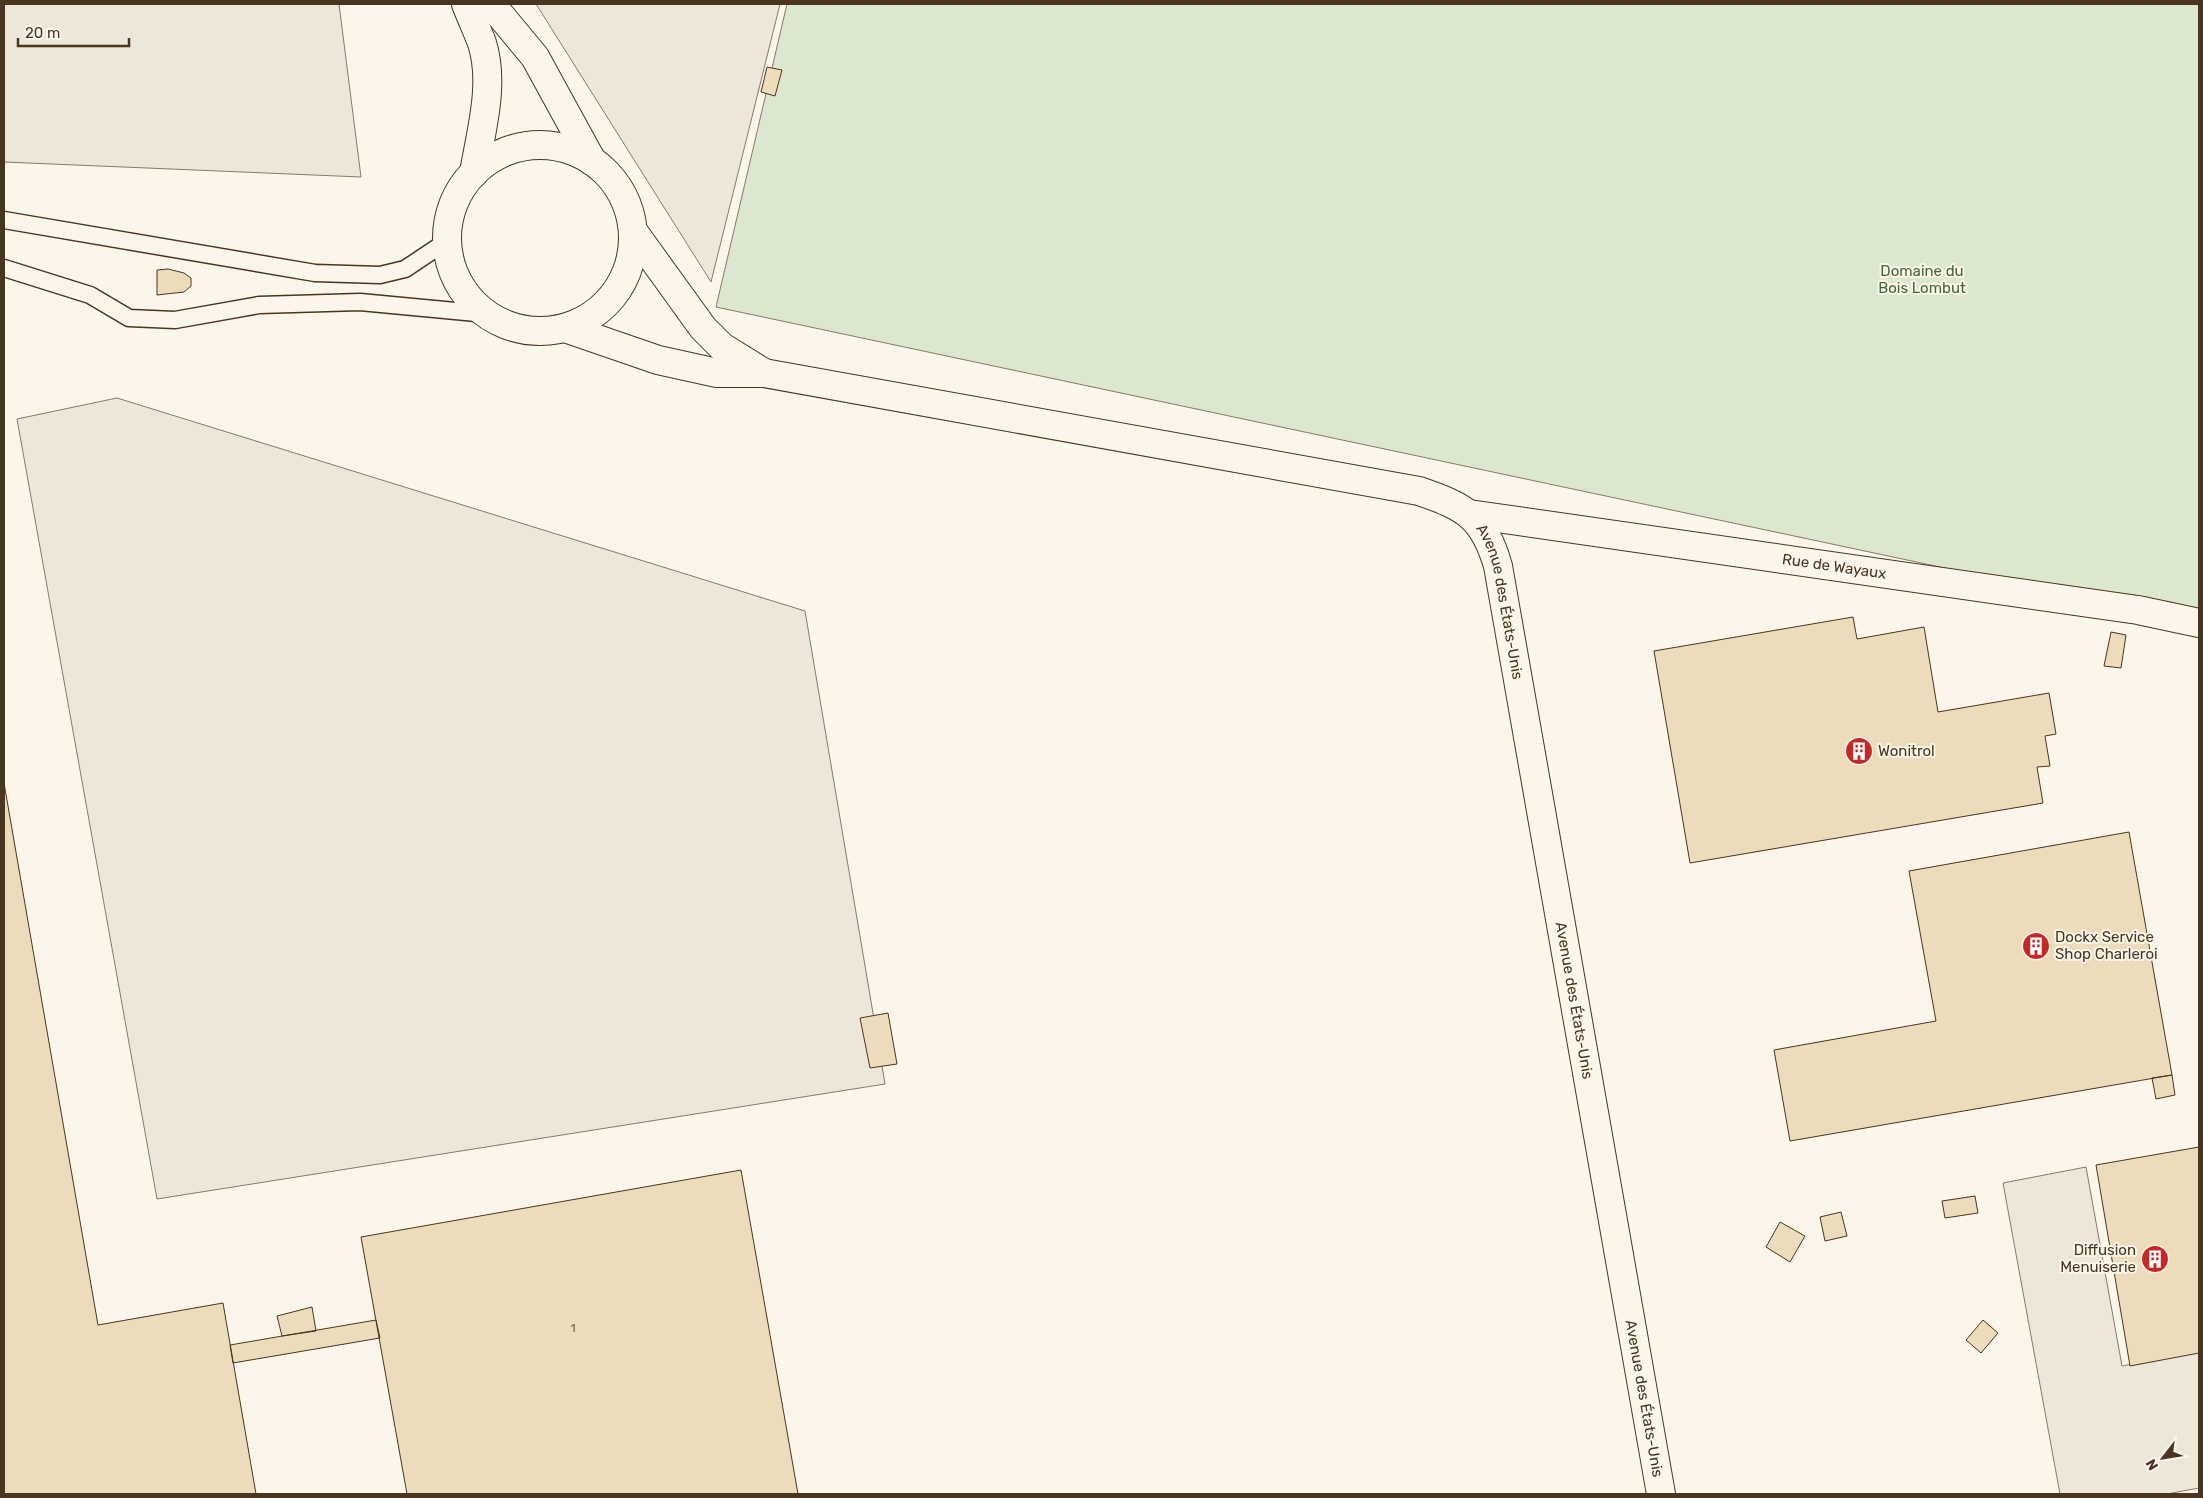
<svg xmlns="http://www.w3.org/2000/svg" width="2203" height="1498" viewBox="0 0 2203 1498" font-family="Rubik,sans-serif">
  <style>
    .green { fill: #dce7d0; stroke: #887966 }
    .parking { fill: #ede7d9; stroke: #887966 }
    .building { fill: #ecdcbc; stroke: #4a3520 }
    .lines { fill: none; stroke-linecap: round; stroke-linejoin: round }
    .lane-casing { stroke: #4a3520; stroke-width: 19 }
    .street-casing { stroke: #4a3520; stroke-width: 30 }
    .secondary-casing { stroke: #4a3520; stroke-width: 30 }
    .lane { stroke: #fbf6e9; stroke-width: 16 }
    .street { stroke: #fbf6e9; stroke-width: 28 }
    .secondary { stroke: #fbf6e9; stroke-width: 28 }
    .labels { text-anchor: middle; stroke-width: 4; stroke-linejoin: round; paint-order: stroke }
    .number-label { font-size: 12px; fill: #725f47 }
    .park-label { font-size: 15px; fill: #436837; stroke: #fbf6e9 }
    .street-label { font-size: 15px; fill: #4a3520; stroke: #fbf6e9 }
    .poi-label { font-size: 15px; fill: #4a3520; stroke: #fbf6e9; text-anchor: start }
  </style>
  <rect width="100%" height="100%" fill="#fbf6e9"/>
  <path class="green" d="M787 4H2199V622L716 307Z"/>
  <path class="parking" d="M4 4H339L361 177 4 162Z
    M536 4H780L711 282Z
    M117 398 805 611 885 1084 157 1199 17 419Z
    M2086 1167 2122 1366 2199 1352V1488L2167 1494H2060L2003 1183Z"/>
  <path class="building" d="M767 67 782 70 775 96 761 92Z
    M168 269 184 273 191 278V286L184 292 157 295V270Z
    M1853 617 1857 639 1924 627 1938 712 2049 693 2056 734 2045 736 2050 766 2037 767 2043 803 1690 863 1654 651Z
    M2111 632 2126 635 2121 668 2104 666Z
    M4 783 98 1325 223 1303 256 1494H4Z
    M2129 832 2172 1075 1790 1141 1774 1050 1936 1021 1909 871Z
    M888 1013 897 1064 870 1068 860 1018Z
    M2172 1075 2175 1095 2156 1099 2152 1078Z
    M2199 1147V1353L2130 1366 2096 1165Z
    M741 1170 798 1494H407L361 1237Z
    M1975 1196 1978 1213 1945 1218 1942 1201Z
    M1841 1212 1847 1236 1825 1241 1820 1217Z
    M1780 1222 1805 1236 1790 1262 1766 1247Z
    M312 1307 316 1331 282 1336 277 1316Z
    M376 1320 380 1338 233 1363 230 1345Z
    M1983 1320 1998 1333 1981 1353 1966 1340Z"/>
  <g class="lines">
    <g class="lane-casing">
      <path id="lane" d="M4 220 315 273 380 275 405 269 447 241
        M4 268 90 295 129 318 175 320 259 305 360 302 487 314"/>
    </g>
    <g class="street-casing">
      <g id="street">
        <path id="s1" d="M1469 514 2138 610 2199 623"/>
      </g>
    </g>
    <g class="secondary-casing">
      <g id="secondary">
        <path d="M466 4C471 17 477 30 482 43 495 84 481 131 474 173"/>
        <path d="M491 4 535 57 592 161"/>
        <circle cx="540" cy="238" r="93"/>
        <path d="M633 231 703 328 722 347 764 373"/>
        <path id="s2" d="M565 328 658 360 717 373H764L1419 491C1466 507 1484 517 1498 566L1661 1494"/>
      </g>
    </g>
    <use href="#lane" class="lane"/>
    <use href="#street" class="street"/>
    <use href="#secondary" class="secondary"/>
  </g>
  <defs>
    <g id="building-disc" transform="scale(1.4375)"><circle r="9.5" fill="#c62828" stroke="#fbf6e9"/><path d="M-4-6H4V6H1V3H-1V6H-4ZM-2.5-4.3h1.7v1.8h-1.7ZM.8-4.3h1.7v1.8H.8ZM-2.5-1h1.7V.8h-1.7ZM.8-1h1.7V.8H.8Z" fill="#fff"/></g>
  </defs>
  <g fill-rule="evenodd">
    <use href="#building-disc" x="1859" y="751"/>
    <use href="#building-disc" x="2036" y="946"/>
    <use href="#building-disc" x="2155" y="1259"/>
  </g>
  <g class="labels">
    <g class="number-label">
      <text x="573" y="1332">1</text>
    </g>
    <g class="park-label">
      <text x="1922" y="276">Domaine du<tspan x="1922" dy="17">Bois Lombut</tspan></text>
    </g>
    <g class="street-label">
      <text dy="5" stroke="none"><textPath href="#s1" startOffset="369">Rue de Wayaux</textPath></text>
      <text dy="5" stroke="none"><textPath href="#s2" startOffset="1022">Avenue des États-Unis</textPath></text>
      <text dy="5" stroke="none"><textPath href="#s2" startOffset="1428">Avenue des États-Unis</textPath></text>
      <text dy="5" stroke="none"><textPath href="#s2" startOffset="1832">Avenue des États-Unis</textPath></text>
    </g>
    <g class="poi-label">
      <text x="1878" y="756">Wonitrol</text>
      <text x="2055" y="942">Dockx Service<tspan x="2055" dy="17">Shop Charleroi</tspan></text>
      <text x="2136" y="1255" text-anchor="end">Diffusion<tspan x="2136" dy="17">Menuiserie</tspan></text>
    </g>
  </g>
  <rect width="2203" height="1498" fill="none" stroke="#4a3520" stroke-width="10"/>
  <g transform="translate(2163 1458) rotate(239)" stroke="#fbf6e9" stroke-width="4" paint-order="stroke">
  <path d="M0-4L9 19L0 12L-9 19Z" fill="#4a3520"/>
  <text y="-8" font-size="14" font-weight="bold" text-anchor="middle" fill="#4a3520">N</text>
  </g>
  <path d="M18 38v8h111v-8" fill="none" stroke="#4a3520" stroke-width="2.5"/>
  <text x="25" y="38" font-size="15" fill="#4a3520" stroke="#fbf6e9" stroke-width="4" paint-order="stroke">20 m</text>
</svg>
